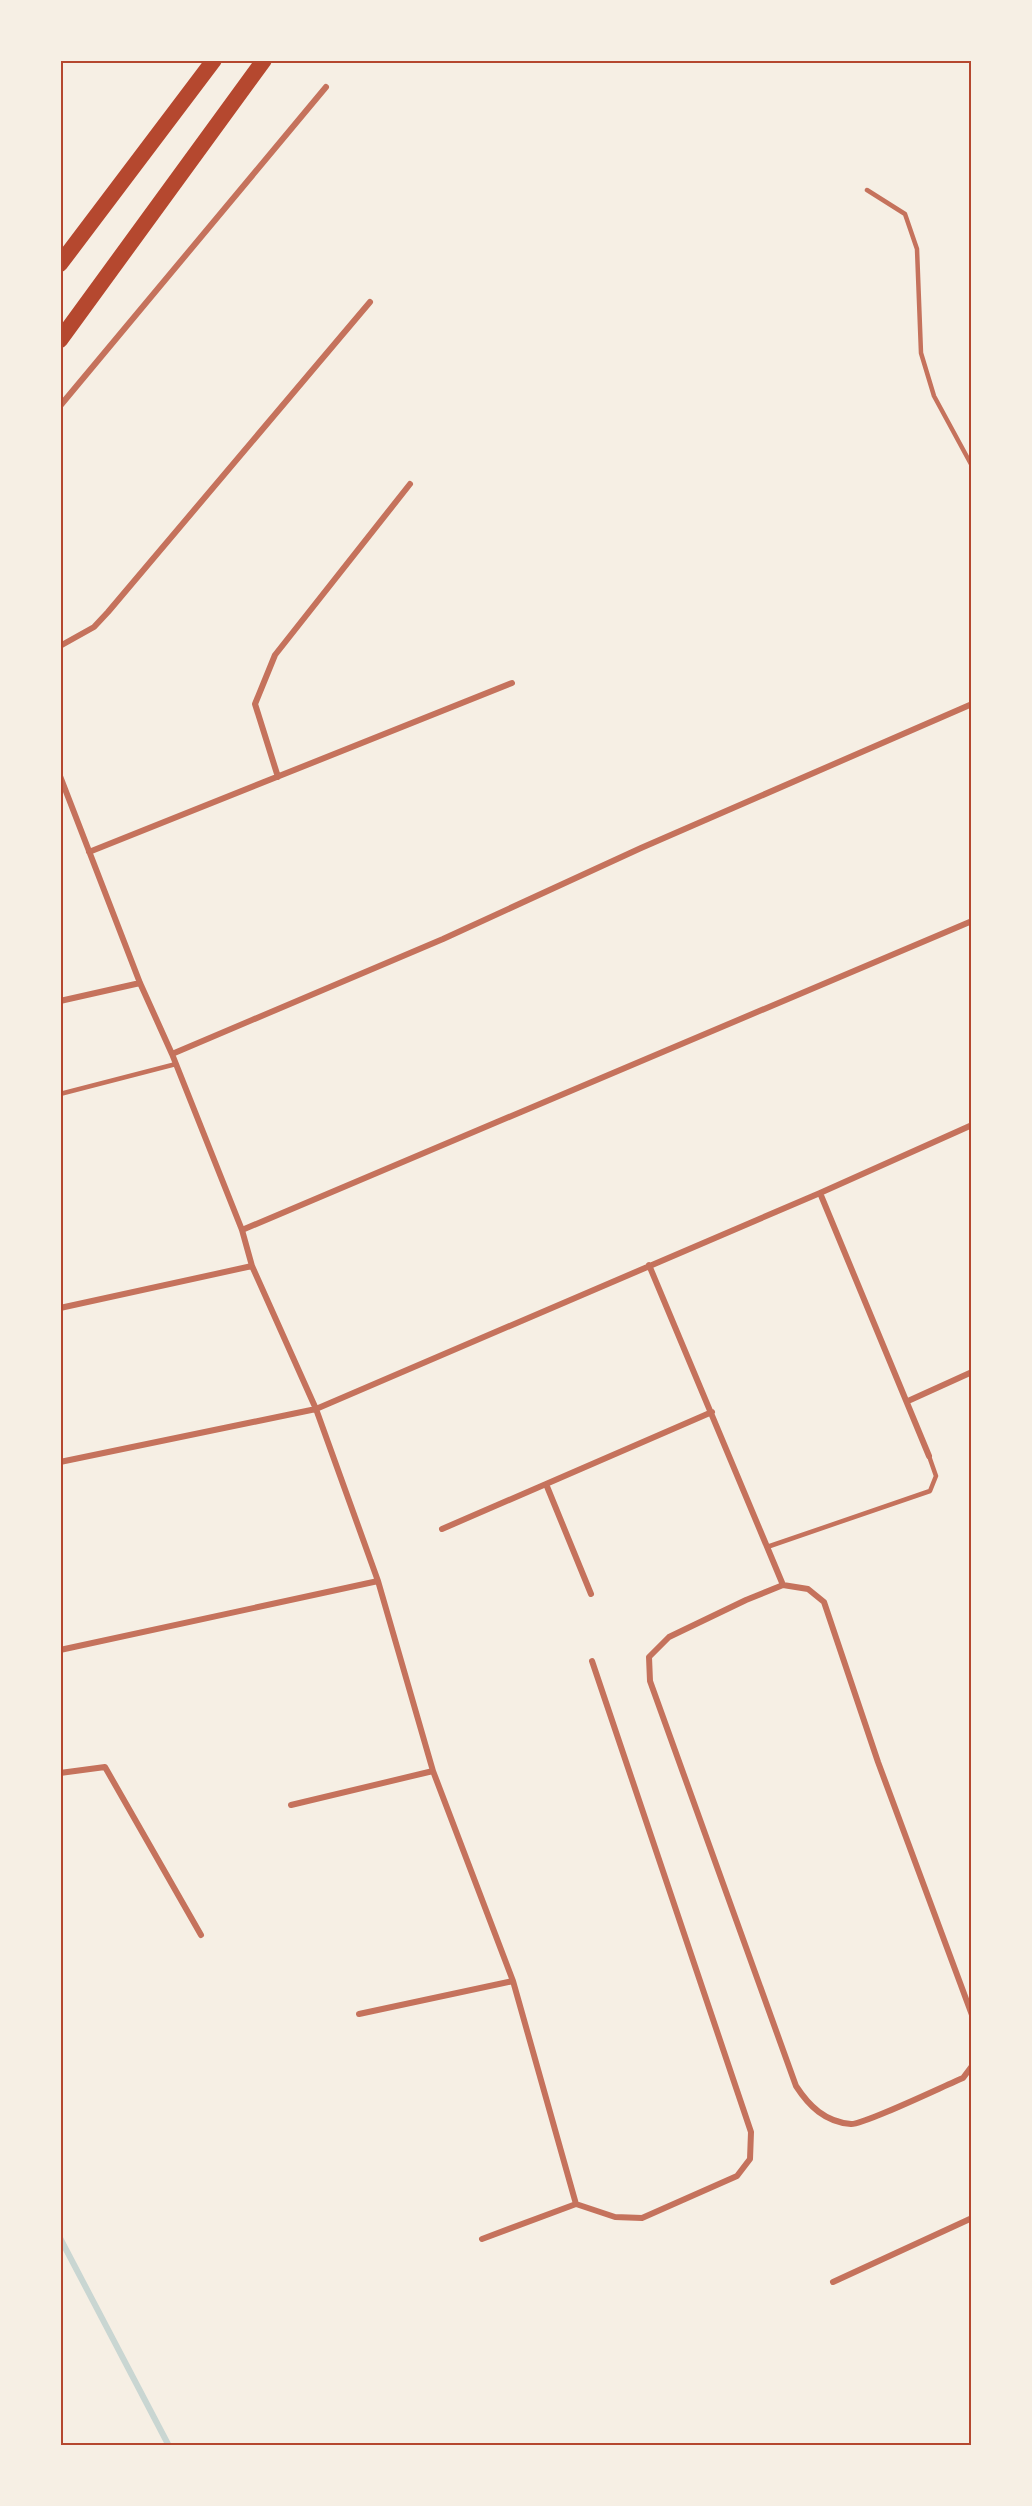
<svg xmlns="http://www.w3.org/2000/svg" width="1032" height="2506" viewBox="0 0 1032 2506" font-family="Poppins,sans-serif">
  <style>
    .lines { fill: none; stroke-linecap: round; stroke-linejoin: round }
    .stream { stroke: #c9d6d2; stroke-width: 6 }
    .service { stroke: #c5725c; stroke-width: 4.5 }
    .minor { stroke: #c5725c; stroke-width: 6 }
    .trunk { stroke: #b5482f; stroke-width: 16 }
    .neatline { fill: none; stroke: #b5482f; stroke-width: 2 }
  </style>
  <rect width="100%" height="100%" fill="#f6efe4"/>
  <g class="lines">
    <path class="stream" d="M60 2238 169 2446"/>
    <path class="service" d="M867 190 905 214 917 249 921 353 934 396 972 466
      M60 1094 176 1064
      M767 1547 930 1491 936 1476 929 1456"/>
    <path class="minor" d="M60 406 326 87
      M60 646 94 627 108 612 370 302
      M60 776 140 983 172 1054 242 1230 252 1266 316 1409 378 1581 433 1771 513 1981 576 2204
      M278 777 255 704 275 655 410 484
      M89 852 512 683
      M60 1001 140 983
      M172 1054 443 939 641 848 972 704
      M820 1193 929 1456
      M242 1230 972 921
      M649 1265 783 1585
      M60 1308 252 1266
      M908 1401 972 1372
      M60 1462 316 1409 820 1193 972 1125
      M546 1484 591 1594
      M442 1529 712 1412
      M60 1650 378 1581
      M60 1773 105 1767 201 1935
      M291 1805 433 1771
      M359 2014 513 1981
      M972 2015 878 1762 824 1602 808 1589 783 1585 746 1600 669 1637 649 1657 650 1681 796 2086C809 2106 825 2122 851 2124 863 2125 946 2085 963 2078L972 2066
      M576 2204 615 2217 642 2218 737 2176 750 2159 751 2132 592 1661
      M482 2239 576 2204
      M833 2282 972 2218"/>
    <path class="trunk" d="M60 264 214 60
      M60 340 264 60"/>
  </g>
  <rect width="1032" height="2506" fill="none" stroke="#f6efe4" stroke-width="123"/>
  <rect x="62" y="62" width="908" height="2382" class="neatline"/>
</svg>
